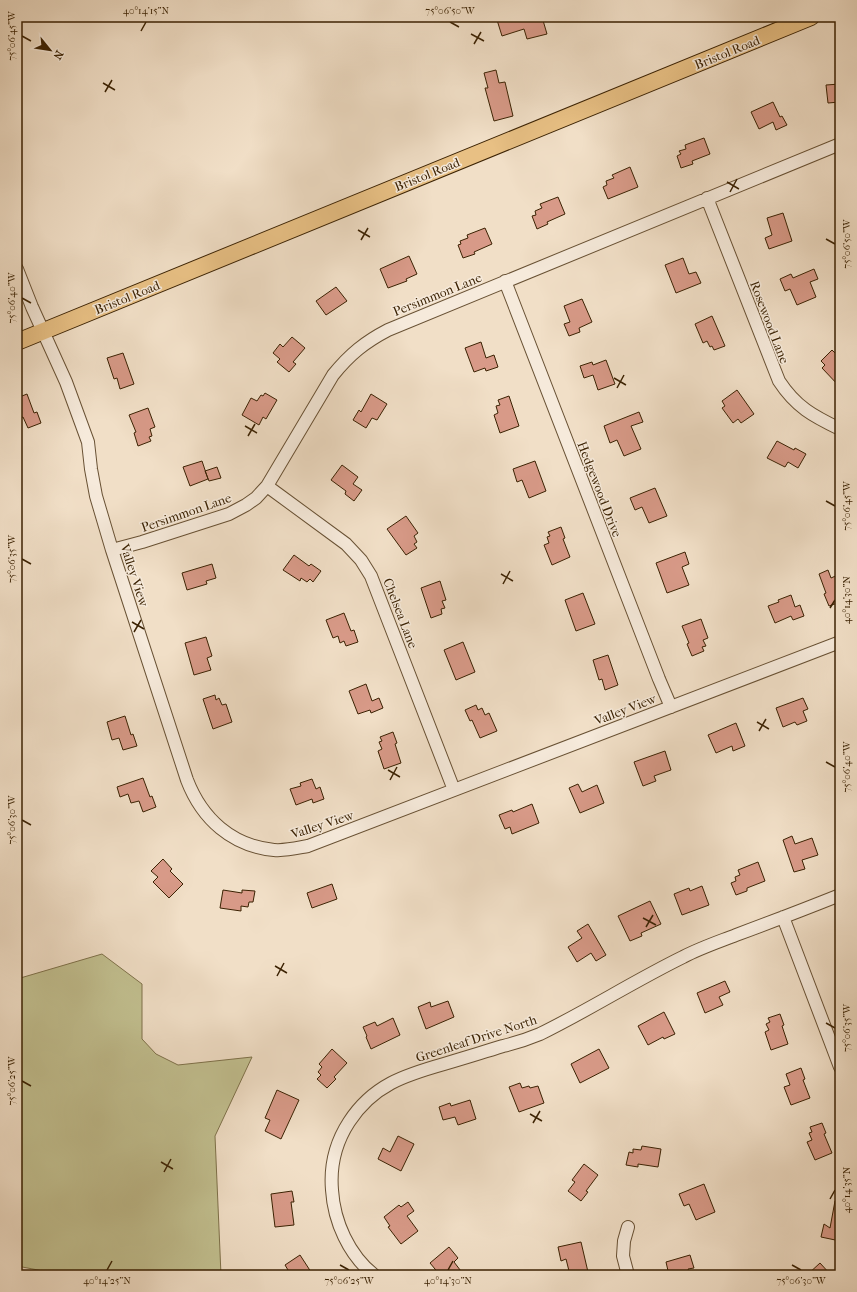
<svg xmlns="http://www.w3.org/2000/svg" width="857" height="1292" viewBox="0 0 857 1292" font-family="'IM FELL French Canon',serif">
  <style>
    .grass { fill: #c2c090; stroke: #7e714a }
    .building { fill: #d89a88; stroke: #3b2203 }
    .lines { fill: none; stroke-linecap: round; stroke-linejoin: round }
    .minor-casing { stroke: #685134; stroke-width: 14 }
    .major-casing { stroke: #3b2203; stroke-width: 18 }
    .minor { stroke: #f6eadb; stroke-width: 12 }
    .major { stroke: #e8c084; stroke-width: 16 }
    .ticks { fill: none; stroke: #3b2203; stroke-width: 1.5 }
    .labels { text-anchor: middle; stroke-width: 3; stroke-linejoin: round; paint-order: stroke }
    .street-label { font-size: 13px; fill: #3b2203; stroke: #f6eadb }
    .neatline { fill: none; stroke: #3b2203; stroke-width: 1.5 }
    .ticks-label { font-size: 10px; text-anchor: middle; fill: #3b2203 }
  </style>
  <rect width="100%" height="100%" fill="#f1dfc7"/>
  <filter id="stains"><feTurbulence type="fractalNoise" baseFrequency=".005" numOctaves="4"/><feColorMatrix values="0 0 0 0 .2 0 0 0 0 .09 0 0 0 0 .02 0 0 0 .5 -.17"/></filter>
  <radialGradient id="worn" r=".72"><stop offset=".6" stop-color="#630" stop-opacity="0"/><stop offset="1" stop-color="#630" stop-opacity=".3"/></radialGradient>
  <path class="grass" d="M102 954 142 984V1039L156 1054 178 1065 252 1057 215 1136 221 1275H64L17 1266V979Z"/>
  <path class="building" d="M509 17H542L547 34 527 39 524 29 502 36 497 20Z
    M496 70 499 83 505 82 513 116 494 121 485 88H488L484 73Z
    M840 84V102L828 103 826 85Z
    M773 102 780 117 782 116 787 125 776 130 773 122 759 129 751 112Z
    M704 138 710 154 692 161 693 164 681 168 677 156 681 154 679 151 686 149 685 145Z
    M630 167 638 187 608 199 603 187 607 185 606 181 614 178 612 175Z
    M558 197 565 214 547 222 548 224 537 229 532 216 536 215 535 211 542 208 540 204Z
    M783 213 792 241 769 249 765 238 772 235 767 218Z
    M485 228 492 244 474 252 475 254 463 258 458 245 461 244 460 241 468 238 467 235Z
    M409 256 417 274 406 279 407 281 388 288 380 269Z
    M683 258 689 274 696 272 701 283 676 293 665 265Z
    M814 269 818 279 810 282 816 297 797 305 790 289 785 291 780 279 791 274 793 278Z
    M336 287 347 301 326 315 316 301Z
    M582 299 592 322 579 328 580 332 569 336 564 324 570 322 564 306Z
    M712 316 725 346 714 350 712 346 710 347 707 341 703 343 695 324Z
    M292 337 305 348 293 362 296 364 289 372 277 362 280 359 273 353 280 344 283 347Z
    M481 342 486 358 494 355 498 367 486 371 485 368 474 372 465 348Z
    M832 350 840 358V387L822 368 825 365 821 361Z
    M123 353 134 384 120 389 117 378 114 379 107 358Z
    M606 360 615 384 598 390 593 375 584 378 580 366 592 362 593 365Z
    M737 390 754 414 741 423 738 419 733 423 722 408 725 406 722 401Z
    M265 393 277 400 266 419 263 417 259 425 242 415 251 398 257 401 261 395 263 396Z
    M27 394 34 413 37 412 41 423 28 428 23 417 17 419V398Z
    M371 394 387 404 377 420 372 418 366 428 353 420 359 410 361 412Z
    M509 396 519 426 500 433 494 415 498 413 496 406 500 405 498 400Z
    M148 408 155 427 150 429 152 436 149 437 151 441 138 446 134 433 136 432 129 415Z
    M639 412 643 422 631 426 641 449 624 456 617 440 610 443 604 426Z
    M777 441 794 450 795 448 806 454 798 468 788 462 785 467 767 458Z
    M202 461 208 479 190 486 183 467Z
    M535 461 546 491 529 498 522 480 517 482 513 469Z
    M342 465 358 477 353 484 362 490 354 501 345 494 346 491 331 480Z
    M217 467 221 478 209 481 205 471Z
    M655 488 667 516 649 523 642 507 635 510 630 498Z
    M406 516 418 533 414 536 417 542 414 544 417 548 406 555 387 529Z
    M561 527 565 538 563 539 570 557 552 565 544 545 549 543 547 537 550 536 548 532Z
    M685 552 689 564 682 567 689 585 667 593 656 563Z
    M294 555 309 566 311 564 321 571 313 582 310 579 307 582 301 578 300 581 283 570Z
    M212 564 216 578 206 581 207 584 187 590 182 573Z
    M828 570 831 578 840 574V602L829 606 824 594 826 593 819 574Z
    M440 581 446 600 442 601 445 608 441 609 442 614 431 618 421 588Z
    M583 593 595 624 576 631 565 600Z
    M791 595 795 607 800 605 804 616 793 620 791 616 775 623 768 606 779 602 778 600Z
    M344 613 351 631 354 630 358 642 346 646 344 641 340 643 338 636 333 638 326 620Z
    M701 619 708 638 703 640 706 646 702 647 704 651 692 656 687 644 689 643 682 626Z
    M206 637 212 656 207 658 211 670 194 675 185 643Z
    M463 642 475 672 456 680 444 650Z
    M608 655 618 685 605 690 602 679 599 680 593 660Z
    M366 684 372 701 379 698 383 708 371 713 370 710 358 714 349 691Z
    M215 695 216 700 219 698 222 705 226 704 232 722 213 729 203 699Z
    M803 698 808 709 803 711 807 721 797 725 795 722 783 727 776 708Z
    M476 705 478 710 482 708 485 715 489 713 497 731 480 738 472 720 470 721 465 710Z
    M125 716 131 735 133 734 137 746 123 750 119 738 112 740 107 722Z
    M736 723 745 746 733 751 732 746 716 753 708 735Z
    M393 732 397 743 395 744 401 763 384 769 378 751 382 749 379 742 382 741 380 737Z
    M665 751 671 770 654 776 656 781 643 786 634 762Z
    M143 778 150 797 152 796 156 807 143 812 139 801 131 803 128 794 120 797 117 787Z
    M312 779 316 789 320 787 324 799 313 803 312 799 296 805 290 789 301 786 300 783Z
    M578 784 582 792 597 785 604 803 580 813 569 788Z
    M532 804 539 823 512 834 510 827 505 829 499 815 512 810 513 812Z
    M792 836 795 844 812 838 818 855 802 860 805 869 794 872 783 840Z
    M163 859 172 869 170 871 183 884 169 898 153 882 158 877 151 871Z
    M758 862 765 881 747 888V891L736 895 731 883 736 881 735 877 740 875 738 870Z
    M332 884 337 899 312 908 307 893Z
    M702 886 709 905 682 915 674 894 689 888 690 891Z
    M223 890 242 893V890L255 891 253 902H249L248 907 241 906V911L220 908Z
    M650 901 661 924 641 933 642 936 630 941 618 916Z
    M588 924 606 955 596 961 591 953 577 962 568 947 582 938 577 931Z
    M725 981 730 992 719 997 723 1005 705 1013 697 993Z
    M448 1001 454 1017 426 1029 418 1007 430 1002 431 1007Z
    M664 1012 675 1034 664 1039 663 1037 648 1045 638 1026Z
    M780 1014 784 1025 782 1026 788 1044 771 1050 765 1032 769 1030 766 1024 770 1022 768 1018Z
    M393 1018 400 1035 371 1049 366 1037 367 1036 363 1027 375 1022 377 1026Z
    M332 1049 347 1063 334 1077 336 1079 327 1088 317 1079 321 1075 318 1072 322 1067 319 1064Z
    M599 1049 609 1068 580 1083 571 1064Z
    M801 1068 805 1079 803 1080 810 1098 791 1105 784 1087 790 1085 786 1074Z
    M520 1083 522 1088 529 1086 530 1088 538 1086 544 1103 519 1112 509 1087Z
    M277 1090 299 1100 281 1139 265 1131 270 1120 265 1118Z
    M470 1100 476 1119 458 1125 455 1117 443 1120 439 1107 450 1103 451 1106Z
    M822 1123 826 1133 824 1134 832 1153 815 1160 807 1142 812 1140 809 1133 812 1132 810 1127Z
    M398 1136 414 1144 401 1171 378 1159 383 1148 390 1152Z
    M642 1146 661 1149 658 1167 638 1164V1167L626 1165 629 1152 633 1153V1149L641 1150Z
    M584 1164 598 1175 586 1191 588 1192 581 1201 568 1191 575 1182 572 1180Z
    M704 1184 715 1212 696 1220 689 1204 684 1206 679 1194Z
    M292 1191 294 1202H291L294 1225 275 1227 271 1194Z
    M835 1201 840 1202V1241L821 1237 824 1224 830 1228Z
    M408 1202 414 1211 407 1216 418 1231 401 1244 388 1227 390 1226 384 1217 399 1205 401 1207Z
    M581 1242 588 1272 577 1275H570L566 1259 561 1261 558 1247Z
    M449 1247 458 1258 454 1262 464 1275H440L430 1263Z
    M300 1255 313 1275H291L285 1265Z
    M690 1255 694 1268 688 1269 690 1275H669L666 1262Z
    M820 1263 831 1275H807Z"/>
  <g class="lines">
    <g class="minor-casing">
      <path id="minor" d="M707 198 779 381C796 407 813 416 840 429
        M17 269 32 307 66 382 88 442 91 469 96 496 112 550 187 780C202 819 232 846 274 850 286 851 297 848 308 846L840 642
        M505 281 659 679 671 707
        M267 486 346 544 361 560 371 576 454 790
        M112 550 142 542 229 514 246 505 256 498 267 486 333 375C350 354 365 342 388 330L840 144
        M783 917 840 1067
        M374 1275C349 1255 334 1222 332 1190 330 1166 336 1142 349 1122 373 1085 405 1075 444 1064 464 1058 484 1052 503 1046 516 1043 528 1039 540 1034 589 1010 634 981 683 957 700 948 718 942 736 935 771 922 805 909 840 895
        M628 1275 623 1256 624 1241 628 1227"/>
    </g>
    <g class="major-casing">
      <path id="major" d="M17 342 811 17"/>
    </g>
    <use href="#minor" class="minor"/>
    <use href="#major" class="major"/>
  </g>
  <path class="ticks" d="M450 22 459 27M141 31 146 22M471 34 484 41M22 36 31 41M474 44 481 32M103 83 115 90M105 92 112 80M727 182 739 189M730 192 737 179M358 230 370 237M826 239 835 244M361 240 368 228M22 298 31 303M614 378 626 385M617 388 624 375M245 426 257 433M248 436 255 424M826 501 835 506M22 559 31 564M501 574 513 581M503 584 510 571M830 608 835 600M132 622 144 629M134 632 141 620M757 722 769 729M759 731 766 719M826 762 835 767M388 770 400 777M390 780 397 767M22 820 31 825M643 918 656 925M646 927 653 915M275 966 287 973M277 976 284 963M826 1023 835 1028M22 1081 31 1086M530 1114 542 1121M533 1123 540 1111M161 1162 173 1169M164 1172 171 1159M830 1199 835 1190M340 1265 349 1270M792 1265 801 1270M107 1270 112 1261M448 1270 453 1261"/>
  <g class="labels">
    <g class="street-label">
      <text transform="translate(727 52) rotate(-22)" y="5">Bristol Road</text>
      <text transform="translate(427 174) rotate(-22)" y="5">Bristol Road</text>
      <text transform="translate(437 294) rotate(-22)" y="5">Persimmon Lane</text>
      <text transform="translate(127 297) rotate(-22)" y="5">Bristol Road</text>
      <text transform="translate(770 322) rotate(69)" y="5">Rosewood Lane</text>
      <text transform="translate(600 489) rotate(69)" y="5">Hedgewood Drive</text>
      <text transform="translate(186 512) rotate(-19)" y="5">Persimmon Lane</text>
      <text transform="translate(135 575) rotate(72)" y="5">Valley View</text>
      <text transform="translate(401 613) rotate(69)" y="5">Chelsea Lane</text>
      <text transform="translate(625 709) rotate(-21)" y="5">Valley View</text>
      <text transform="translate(322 824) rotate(-18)" y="5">Valley View</text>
      <text transform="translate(476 1038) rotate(-18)" y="5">Greenleaf Drive North</text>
    </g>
  </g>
  <rect width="857" height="1292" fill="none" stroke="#f1dfc7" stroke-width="44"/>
  <g transform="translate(50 50) rotate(120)" stroke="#f6eadb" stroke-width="3" paint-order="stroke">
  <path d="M0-3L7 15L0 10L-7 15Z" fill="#3b2203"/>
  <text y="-6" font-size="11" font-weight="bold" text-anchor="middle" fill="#3b2203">N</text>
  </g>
  <rect x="22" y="22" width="813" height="1248" class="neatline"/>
  <g class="ticks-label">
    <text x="146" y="14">40°14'15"N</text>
    <text x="450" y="14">75°06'50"W</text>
    <text transform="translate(11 36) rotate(-90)" y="4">75°06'45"W</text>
    <text transform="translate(846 244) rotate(-90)" y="4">75°06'50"W</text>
    <text transform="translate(11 298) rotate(-90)" y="4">75°06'40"W</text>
    <text transform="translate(846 506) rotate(-90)" y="4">75°06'45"W</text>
    <text transform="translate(11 559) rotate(-90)" y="4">75°06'35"W</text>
    <text transform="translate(846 600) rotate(-90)" y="4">40°14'30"N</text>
    <text transform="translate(846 767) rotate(-90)" y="4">75°06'40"W</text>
    <text transform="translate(11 820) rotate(-90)" y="4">75°06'30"W</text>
    <text transform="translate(846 1028) rotate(-90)" y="4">75°06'35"W</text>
    <text transform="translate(11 1081) rotate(-90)" y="4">75°06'25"W</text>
    <text transform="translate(846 1190) rotate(-90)" y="4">40°14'35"N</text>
    <text x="107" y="1284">40°14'25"N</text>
    <text x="349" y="1284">75°06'25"W</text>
    <text x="448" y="1284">40°14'30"N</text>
    <text x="801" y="1284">75°06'30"W</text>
  </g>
  <rect width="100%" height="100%" filter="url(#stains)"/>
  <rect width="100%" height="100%" fill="url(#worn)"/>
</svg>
